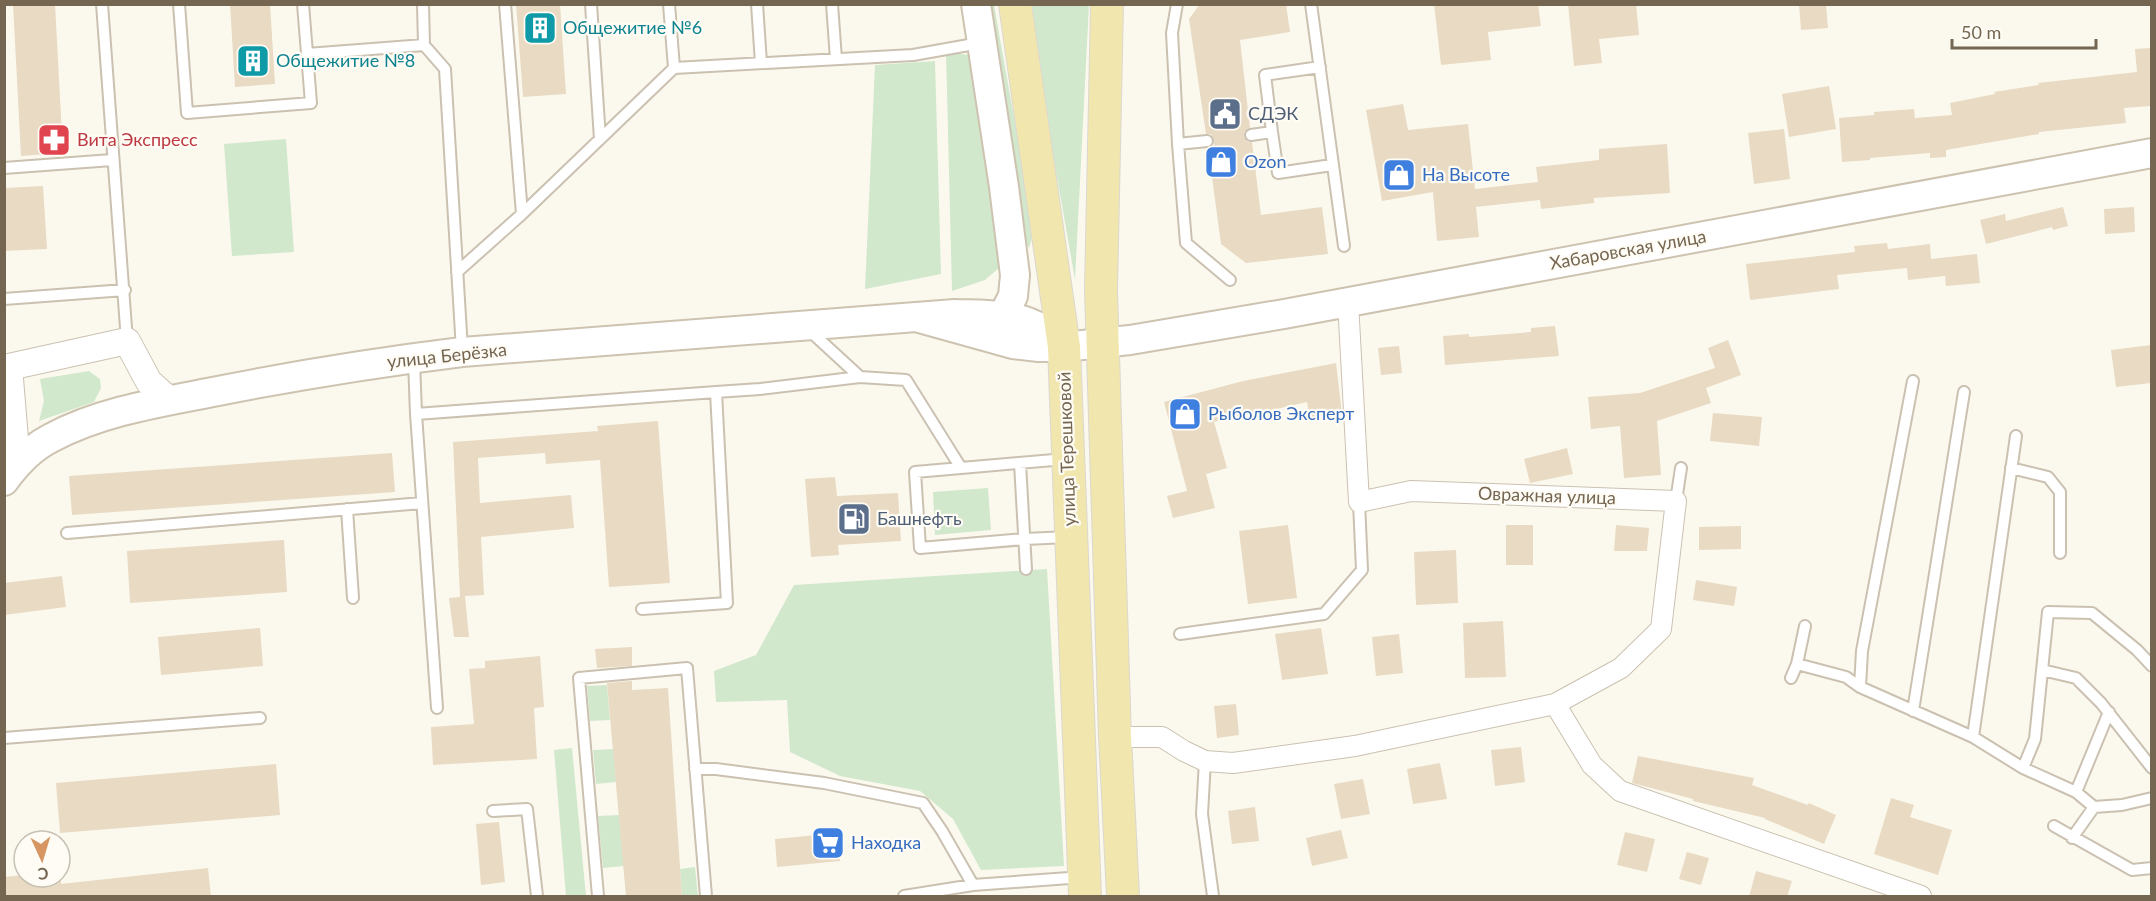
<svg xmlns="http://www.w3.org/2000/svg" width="2156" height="901" viewBox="0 0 2156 901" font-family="Lato,sans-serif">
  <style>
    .green { fill: #d2e8cd }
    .building { fill: #e9dac3 }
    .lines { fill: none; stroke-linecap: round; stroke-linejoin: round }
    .service-casing { stroke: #cbc1b1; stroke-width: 14 }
    .minor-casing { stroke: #cbc1b1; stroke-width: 22 }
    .tertiary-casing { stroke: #cbc1b1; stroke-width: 28 }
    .secondary-casing { stroke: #cdc3b0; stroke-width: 32 }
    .primary-casing { stroke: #dbd7d2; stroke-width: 34 }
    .service { stroke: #fff; stroke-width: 10 }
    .minor { stroke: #fff; stroke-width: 20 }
    .tertiary { stroke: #fff; stroke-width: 26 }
    .secondary { stroke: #fff; stroke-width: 28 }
    .primary { stroke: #f1e7ae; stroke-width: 32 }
    .labels { text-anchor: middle; stroke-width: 4.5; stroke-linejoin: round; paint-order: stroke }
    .culture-label { font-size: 18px; fill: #0d838f; stroke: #fefcf4; text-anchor: start }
    .service-label { font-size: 18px; fill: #4e5e75; stroke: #fefcf4; text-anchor: start }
    .health-label { font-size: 18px; fill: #be3a42; stroke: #fefcf4; text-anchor: start }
    .shop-label { font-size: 18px; fill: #366cbe; stroke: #fefcf4; text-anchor: start }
    .street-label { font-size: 18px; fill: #756652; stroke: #fefcf4 }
  </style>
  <rect width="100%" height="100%" fill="#fbf9ee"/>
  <path class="green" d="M981 5H994L1018 140 1032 238 1029 248 1023 238Z
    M1027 5H1089L1075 280Z
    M946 53 971 55 993 189 1000 267 985 280 952 291Z
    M935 61 941 274 865 289 875 65Z
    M286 139 294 252 232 256 224 144Z
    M89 371 100 379 101 388 94 402 39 421 44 401 40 379Z
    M988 488 991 530 935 535 933 492Z
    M1047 569 1064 866 981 870 953 819 920 791 840 776 790 752 787 700 716 702 714 671 756 655 794 585Z
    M607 685 610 720 590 721 587 686Z
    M572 748 586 896H566L554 750Z
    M614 749 616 782 596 784 593 750Z
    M619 815 624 866 603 868 598 816Z
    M695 867 698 896H682L680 869Z"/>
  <path class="building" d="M13 4H55L63 153 21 156Z
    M230 4H270L275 84 235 87Z
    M516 4H560L566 94 523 97Z
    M1200 4H1286L1290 32 1240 40 1250 128 1244 132V137L1248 142H1252L1261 215 1322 207 1328 254 1246 263 1221 244 1208 148 1214 145V140L1211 134H1206L1189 19Z
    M1434 4H1538L1541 26 1488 32 1491 60 1441 65Z
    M1568 4H1636L1639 35 1599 39 1602 63 1574 66Z
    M1799 4H1826L1828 28 1801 30Z
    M2151 48V106L2124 108 2126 123 2039 132V134L1946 150V157L1930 158V153L1870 158V160L1842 162 1839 118 1874 115V112L1914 109 1915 118 1952 115 1950 103 1995 94 1994 92 2039 85 2038 83 2137 72 2135 49Z
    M1829 86 1836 129 1789 137 1782 94Z
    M1403 104 1408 130 1468 124 1475 189 1538 182 1536 167 1599 160V149L1667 144 1670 193 1594 198V203L1541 209 1540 200 1476 207 1479 237 1437 241 1433 192 1382 201 1366 110Z
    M1784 129 1790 179 1754 184 1748 133Z
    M43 186 47 249 4 251V188Z
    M2063 207 2068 226 2053 230 2052 227 1986 244 1980 220 2005 214 2006 221Z
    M2134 207 2135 232 2105 234 2104 209Z
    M1887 243 1888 249 1930 244 1931 259 1977 254 1980 283 1946 286 1945 276 1908 280 1907 268 1837 275 1839 289 1750 300 1746 264 1855 252 1854 246Z
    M1555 326 1559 356 1445 365 1443 336 1469 334V337L1531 332V328Z
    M1728 340 1741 375 1706 388 1711 403 1657 421 1661 475 1624 478 1620 426 1591 429 1588 397 1640 393 1715 368 1708 348Z
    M2151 345V383L2116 387 2111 350Z
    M1399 346 1402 373 1381 375 1378 348Z
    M1336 363 1342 414 1310 420 1307 402 1259 413V410L1214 422 1227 468 1206 474 1215 508 1173 518 1167 496 1187 491 1164 402 1243 381Z
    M1713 413 1762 417 1759 446 1710 441Z
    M658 421 670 583 609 587 600 460 546 464 545 453 478 458 480 503 571 495 574 528 481 537 484 595 465 596 469 637H454L449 598 460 597 453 442 598 431 597 426Z
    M1567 448 1573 474 1530 483 1524 459Z
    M392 453 395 492 72 515 69 476Z
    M835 477 837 496 898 493 901 541 838 545 839 555 811 557 805 479Z
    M1288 525 1297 598 1248 604 1239 531Z
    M1506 525H1533V565H1506Z
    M1616 525 1649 528 1647 551H1614Z
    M1741 526V549L1699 550V527Z
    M284 540 287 592 130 603 127 551Z
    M1456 550 1458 603 1416 605 1414 552Z
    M62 576 66 607 4 615V583Z
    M1696 580 1737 587 1734 606 1693 600Z
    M1503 621 1506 677 1465 678 1463 623Z
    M260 628 263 666 161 675 158 637Z
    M1321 628 1328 674 1282 680 1275 634Z
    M1399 634 1403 673 1376 676 1372 637Z
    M632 647V666L597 668 595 649Z
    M540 656 544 707 534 708 537 759 433 765 431 727 474 724 469 669 485 668V661Z
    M632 681V690L668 688 682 897H626L607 683Z
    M1236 704 1239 735 1217 738 1214 706Z
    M1521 747 1525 782 1495 786 1491 750Z
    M1638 756 1754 778 1752 785 1808 805 1809 803 1836 815 1824 844 1765 819V818L1693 801V799L1632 783Z
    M1440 763 1447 799 1413 804 1407 769Z
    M276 764 280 815 60 833 56 783Z
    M1363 779 1370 814 1341 819 1334 784Z
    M1891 798 1914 805 1910 817 1952 830 1938 875 1874 854Z
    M1255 807 1259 841 1232 844 1228 811Z
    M499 822 505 882 481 885 476 824Z
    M1341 830 1348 858 1312 866 1306 838Z
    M1625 832 1655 839 1647 872 1617 865Z
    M838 833 840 861 777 867 775 839Z
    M1687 852 1709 858 1701 885 1679 879Z
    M208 868 211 897H4V877L24 875V877H61V884Z
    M1756 871 1792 881 1787 897H1749Z"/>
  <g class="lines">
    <g class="service-casing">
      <path id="service" d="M102 4 127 341
        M179 4 187 113 311 103 303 4
        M423 4 424 45 445 69 462 350
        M505 4 522 214
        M591 4 600 139
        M669 4 674 68
        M757 4 761 63
        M832 4 836 59
        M1177 4 1172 33 1178 144 1186 243 1230 280
        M1311 4 1344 246
        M307 54 424 45
        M1272 132 1265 75 1320 67
        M1251 135 1272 132 1278 173 1332 165
        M1178 144 1207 141
        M4 168 112 160
        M457 272 522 214 674 68 913 55 980 43
        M4 299 125 290
        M810 331 860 377
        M414 361 416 414 437 708
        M716 392 760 389 860 377 906 380 961 468 915 472 920 548 1025 539 1068 537
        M416 414 716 392 727 603 642 609
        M2016 436 1973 737 2023 768 2076 792 2094 807 2122 805 2152 798
        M1020 463 1026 569
        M961 468 1065 459
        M2011 468 2048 477 2060 492V553
        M1676 501 1681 468
        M347 509 353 598
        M67 533 422 503
        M1180 634 1324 614 1362 570 1359 502
        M1797 664 1846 677 1860 687 1973 737
        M2042 670 2076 678 2101 703 2152 768
        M1791 678 1797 664 1805 626
        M1860 687 1862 651 1913 381
        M1913 711 1964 392
        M4 738 260 718
        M1205 761 1202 814 1213 896
        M2023 768 2035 739 2048 612 2092 613 2137 650 2152 666
        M695 769H716L824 783 923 803 942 831 973 885 1083 877
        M2076 792 2109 712
        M493 811 527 809 537 896
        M2054 826 2132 870 2152 868
        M2072 838 2094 807
        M598 896 579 678 687 668 706 896
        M904 896 973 885"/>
    </g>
    <g class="minor-casing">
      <path id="minor" d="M1348 302 1359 502 1411 491 1676 501 1661 629 1621 668 1555 704 1592 765 1620 791 1921 896
        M1115 737H1162L1184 751 1205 761 1233 763 1355 746 1555 704"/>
    </g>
    <g class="tertiary-casing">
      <path id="tertiary" d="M17 463 9 367 127 341 149 382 169 400"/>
    </g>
    <g class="secondary-casing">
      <path id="secondary" d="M976 4 1004 187 1015 275 1013 296 1003 316
        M916 317 1013 344 1039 347H1064L1130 340 1284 314 2152 153
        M4 481C17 463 31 448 51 438 101 411 162 402 218 391 299 375 380 362 462 352L955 314C985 315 1016 313 1042 329 1050 334 1057 341 1064 347"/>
    </g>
    <g class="primary-casing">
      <path id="primary" d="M1015 4 1064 347 1085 896
        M1107 4 1101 290 1115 737 1123 896"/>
    </g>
    <use href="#service" class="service"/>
    <use href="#minor" class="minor"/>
    <use href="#tertiary" class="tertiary"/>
    <use href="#secondary" class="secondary"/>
    <use href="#primary" class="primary"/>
  </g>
  <defs>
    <g id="building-square" transform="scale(1.725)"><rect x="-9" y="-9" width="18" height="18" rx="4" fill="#0f9aa8" stroke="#fefcf4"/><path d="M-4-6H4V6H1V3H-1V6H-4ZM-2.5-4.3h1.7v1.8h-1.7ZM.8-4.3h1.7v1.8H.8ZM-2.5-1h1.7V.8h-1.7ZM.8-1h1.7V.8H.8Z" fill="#fff"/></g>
    <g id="civic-square" transform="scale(1.725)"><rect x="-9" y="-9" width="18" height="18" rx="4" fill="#5c6f8a" stroke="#fefcf4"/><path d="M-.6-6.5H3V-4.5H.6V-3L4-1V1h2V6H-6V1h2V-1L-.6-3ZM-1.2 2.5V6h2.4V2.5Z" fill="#fff"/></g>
    <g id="pharmacy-square" transform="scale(1.725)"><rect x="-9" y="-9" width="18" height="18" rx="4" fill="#e0444e" stroke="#fefcf4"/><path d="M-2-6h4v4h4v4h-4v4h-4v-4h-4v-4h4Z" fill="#fff"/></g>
    <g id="shop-square" transform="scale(1.725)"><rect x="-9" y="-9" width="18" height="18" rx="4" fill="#3f7fe0" stroke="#fefcf4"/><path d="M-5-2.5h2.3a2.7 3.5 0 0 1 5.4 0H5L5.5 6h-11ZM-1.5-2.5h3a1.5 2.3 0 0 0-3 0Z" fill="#fff"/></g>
    <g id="fuel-square" transform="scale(1.725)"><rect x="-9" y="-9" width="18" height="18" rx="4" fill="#5c6f8a" stroke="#fefcf4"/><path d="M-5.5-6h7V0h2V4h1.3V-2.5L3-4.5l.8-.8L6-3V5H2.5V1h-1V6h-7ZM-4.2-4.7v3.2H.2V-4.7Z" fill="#fff"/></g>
    <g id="supermarket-square" transform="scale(1.725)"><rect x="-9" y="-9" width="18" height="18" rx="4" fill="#3f7fe0" stroke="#fefcf4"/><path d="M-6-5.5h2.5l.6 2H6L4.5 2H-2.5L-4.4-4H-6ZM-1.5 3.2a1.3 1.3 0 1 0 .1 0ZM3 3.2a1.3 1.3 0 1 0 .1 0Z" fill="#fff"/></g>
  </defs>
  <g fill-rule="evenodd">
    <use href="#building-square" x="540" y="28"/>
    <use href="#building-square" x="253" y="61"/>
    <use href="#civic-square" x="1225" y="114"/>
    <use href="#pharmacy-square" x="54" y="140"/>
    <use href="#shop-square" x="1221" y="162"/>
    <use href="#shop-square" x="1399" y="175"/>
    <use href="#shop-square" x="1185" y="414"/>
    <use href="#fuel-square" x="854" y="519"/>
    <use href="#supermarket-square" x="828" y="843"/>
  </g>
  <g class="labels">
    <g class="culture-label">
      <text x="563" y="34">Общежитие №6</text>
      <text x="276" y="67">Общежитие №8</text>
    </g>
    <g class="service-label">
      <text x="1248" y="120">СДЭК</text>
      <text x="877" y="525">Башнефть</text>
    </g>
    <g class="health-label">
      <text x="77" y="146">Вита Экспресс</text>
    </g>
    <g class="shop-label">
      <text x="1244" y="168">Ozon</text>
      <text x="1422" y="181">На Высоте</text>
      <text x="1208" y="420">Рыболов Эксперт</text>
      <text x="851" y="849">Находка</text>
    </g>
    <g class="street-label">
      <text transform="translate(1628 250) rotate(-10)" y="6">Хабаровская улица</text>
      <text transform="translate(447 356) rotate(-6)" y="6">улица Берёзка</text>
      <text transform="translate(1067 449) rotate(-92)" y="6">улица Терешковой</text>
      <text transform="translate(1547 496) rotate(2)" y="6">Овражная улица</text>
    </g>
  </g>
  <rect width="2156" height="901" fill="none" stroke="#756652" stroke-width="12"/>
  <g transform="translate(42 859) rotate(176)"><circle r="28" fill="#fefcf4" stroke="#c7c0b3" stroke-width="1.5"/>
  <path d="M0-4.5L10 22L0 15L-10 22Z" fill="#d69561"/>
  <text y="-9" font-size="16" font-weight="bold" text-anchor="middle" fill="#756652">С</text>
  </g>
  <path d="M1952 39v9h144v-9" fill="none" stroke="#756652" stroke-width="3"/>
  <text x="1961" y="39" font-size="18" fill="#756652" stroke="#fefcf4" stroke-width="4.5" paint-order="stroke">50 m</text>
</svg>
